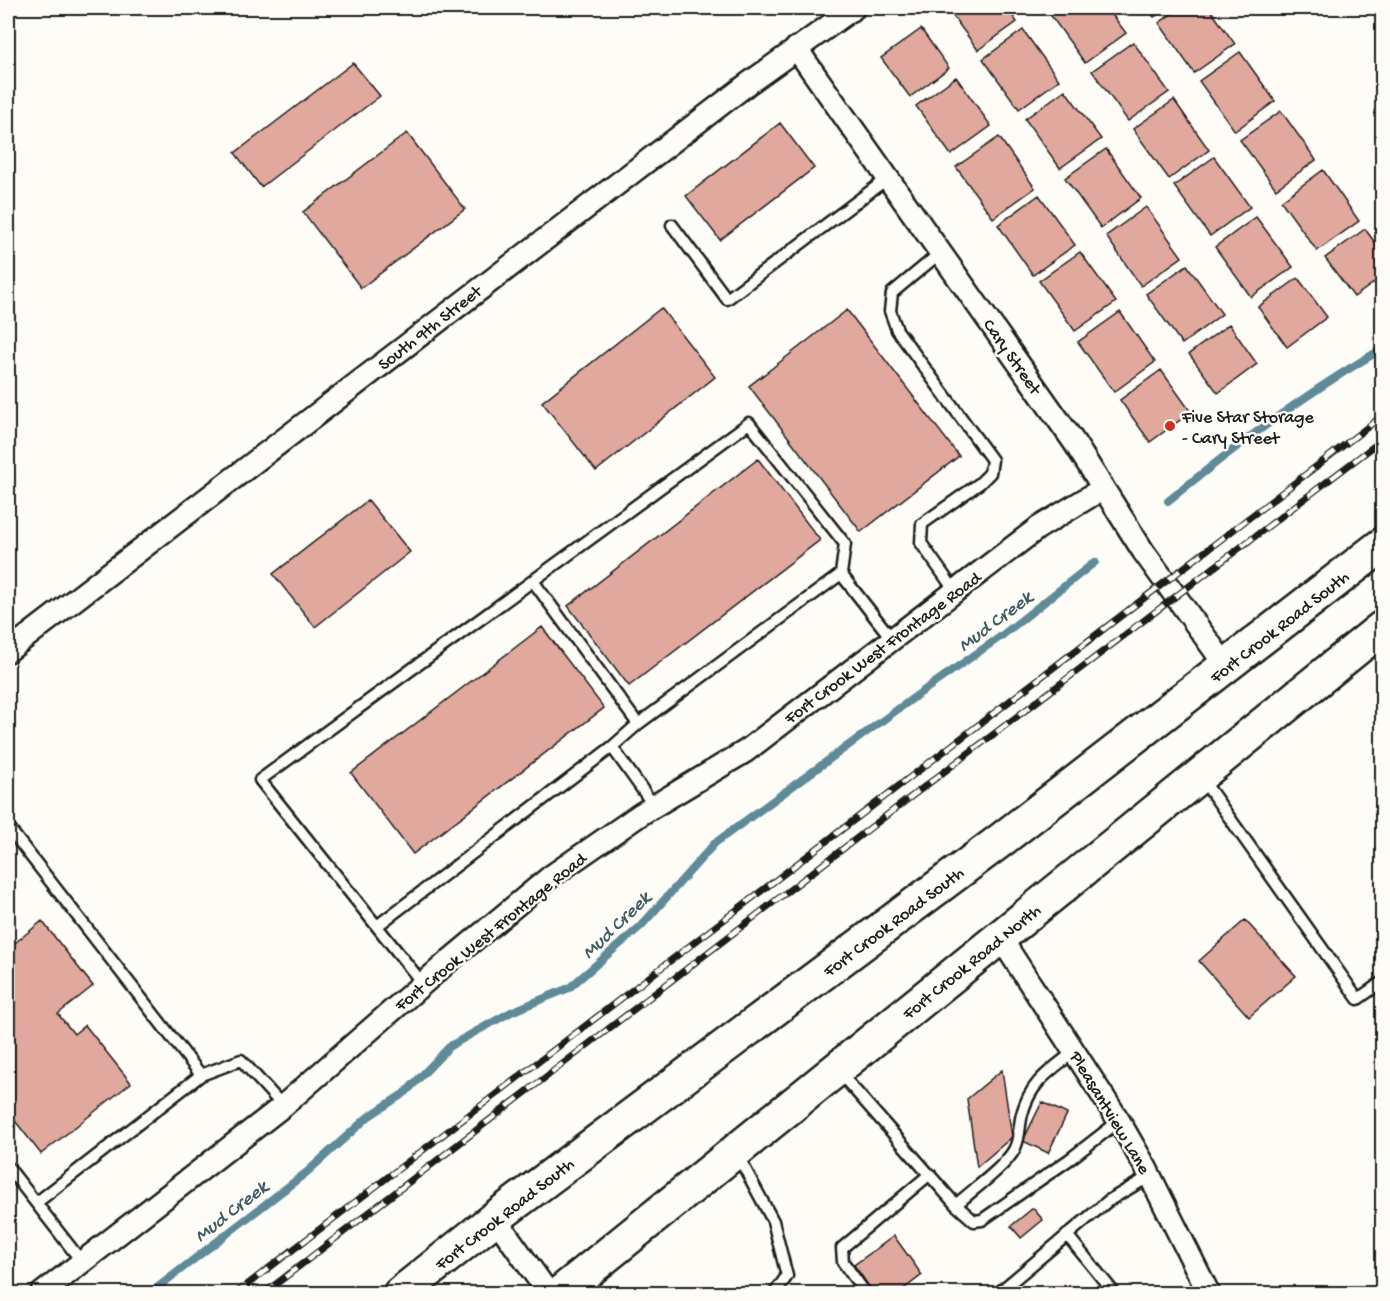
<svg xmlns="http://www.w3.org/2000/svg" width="1390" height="1301" viewBox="0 0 1390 1301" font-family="'Gochi Hand',sans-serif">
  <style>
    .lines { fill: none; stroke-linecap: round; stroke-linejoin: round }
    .stream { stroke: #5e8a98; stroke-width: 8 }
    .building { fill: #e1a89d; stroke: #1c1c1c; stroke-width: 1.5 }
    .lane-casing { stroke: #1c1c1c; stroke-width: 15 }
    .street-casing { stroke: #1c1c1c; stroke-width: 26 }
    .primary-casing { stroke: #1c1c1c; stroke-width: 38 }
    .lane { stroke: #fdfcf7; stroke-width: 10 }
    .street { stroke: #fdfcf7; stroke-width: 21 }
    .primary { stroke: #fdfcf7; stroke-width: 33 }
    .rail-casing { stroke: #1c1c1c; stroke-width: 7 }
    .rail { stroke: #fdfcf7; stroke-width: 4.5; stroke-dasharray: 14; stroke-linecap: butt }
    .poi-dot { fill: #c8321e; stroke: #fdfcf7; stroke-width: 2 }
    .labels { text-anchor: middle; stroke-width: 5; stroke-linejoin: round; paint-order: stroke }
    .street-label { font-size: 18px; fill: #1c1c1c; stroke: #fdfcf7 }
    .poi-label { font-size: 18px; fill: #1c1c1c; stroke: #fdfcf7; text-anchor: start }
    .water-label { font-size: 20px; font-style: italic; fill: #425c64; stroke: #fdfcf7 }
  </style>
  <rect width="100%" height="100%" fill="#fdfcf7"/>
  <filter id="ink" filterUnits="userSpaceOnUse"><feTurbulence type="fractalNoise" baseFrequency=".0167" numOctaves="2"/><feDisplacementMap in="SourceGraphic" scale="12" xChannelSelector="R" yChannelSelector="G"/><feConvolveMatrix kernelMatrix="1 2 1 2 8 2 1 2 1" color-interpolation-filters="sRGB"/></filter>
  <g filter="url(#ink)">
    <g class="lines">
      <path class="stream" d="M1168 501C1234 447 1303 395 1377 352L1382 354
        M149 1294 307 1172 368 1117 406 1092 450 1046 511 1012 569 988 641 926 715 843 916 696 1000 637 1095 562"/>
    </g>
    <path class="building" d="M954 8H1007L1017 22 978 50 949 11Z
      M1057 8H1107L1126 33 1085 63 1049 13Z
      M1147 8H1168L1154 17Z
      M1180 8H1209L1235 44 1194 73 1159 23Z
      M921 29 949 68 910 97 881 58Z
      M1023 30 1059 80 1019 109 983 59Z
      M1133 42 1169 92 1128 121 1092 71Z
      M1240 52 1275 101 1235 131 1199 81Z
      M353 63 380 96 261 187 235 153Z
      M956 77 991 126 951 155 916 106Z
      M1065 90 1101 139 1060 168 1025 119Z
      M1174 100 1209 150 1169 179 1133 129Z
      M1281 111 1316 160 1276 189 1240 140Z
      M780 123 814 168 720 240 686 196Z
      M407 133 465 209 361 288 303 212Z
      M999 137 1035 188 993 218 956 167Z
      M1106 149 1141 198 1101 228 1065 178Z
      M1214 157 1250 207 1210 236 1174 186Z
      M1323 170 1359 221 1317 251 1281 201Z
      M1039 195 1075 245 1033 275 998 225Z
      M1146 207 1182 257 1141 286 1106 236Z
      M1256 217 1293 267 1251 297 1215 247Z
      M1365 229 1382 252V277L1354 297 1325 258Z
      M1080 252 1116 302 1075 331 1039 281Z
      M1187 265 1222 314 1182 344 1146 294Z
      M1298 278 1327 317 1287 347 1258 307Z
      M661 308 715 377 596 471 542 402Z
      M847 310 959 456 861 532 749 386Z
      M1120 312 1155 362 1114 392 1078 342Z
      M1229 324 1257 364 1218 393 1189 354Z
      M1161 370 1191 412 1150 442 1120 400Z
      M758 459 820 540 629 686 568 606Z
      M368 500 410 552 315 627 273 574Z
      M542 627 604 708 413 854 351 773Z
      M1245 920 1296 976 1249 1017 1199 961Z
      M42 921 93 986 58 1014 74 1034 85 1025 131 1083 41 1154 8 1112V944L10 947Z
      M1002 1070 1012 1137 977 1167 967 1099Z
      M1042 1102 1067 1114 1048 1153 1023 1141Z
      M1033 1208 1043 1220 1021 1238 1011 1226Z
      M894 1236 922 1275 897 1294H874L854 1265Z"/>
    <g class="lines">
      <g class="lane-casing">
        <path id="lane" d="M672 225 727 299 888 178
          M940 253 892 293 890 311 897 330 992 460 990 473 980 483 922 524 921 543 955 591
          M533 581 638 724
          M612 747 654 806
          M1202 779 1358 999 1382 982
          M8 827 201 1075 36 1203
          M377 926 612 747 638 724 841 574
          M423 984 260 780 749 423 845 544 841 574 892 639
          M839 1072 956 1205 974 1221 982 1220 1070 1159 1119 1121
          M201 1075 241 1060 283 1106
          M737 1154 773 1221 787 1276 774 1294
          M8 1167 82 1262
          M956 1205C972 1190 1004 1168 1014 1150 1020 1140 1019 1125 1022 1114 1031 1081 1050 1071 1075 1051
          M1067 1235 1115 1294
          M866 1294 843 1262 842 1248 930 1174
          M997 1294 1108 1201 1150 1176"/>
      </g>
      <g class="street-casing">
        <path id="street" d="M796 48 1074 442 1143 551 1226 666
          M8 651 749 83 854 8
          M1000 937 1119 1121 1146 1168 1209 1294
          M495 1218 549 1294
          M41 1294 283 1106 450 960 550 877 641 814 746 751 1038 528 1102 489"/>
      </g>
      <g class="primary-casing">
        <path id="primary" d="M400 1294 495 1218 1001 840 1382 545
          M559 1294 1382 628"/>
      </g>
      <use href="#lane" class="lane"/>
      <use href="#street" class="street"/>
      <use href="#primary" class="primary"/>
      <g class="rail-casing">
        <path id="rail" d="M235 1294 1382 416
          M263 1294 887 815 1382 440"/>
      </g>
      <use href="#rail" class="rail"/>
    </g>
  </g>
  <circle class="poi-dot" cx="1170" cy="426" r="6"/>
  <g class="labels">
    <g class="street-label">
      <text transform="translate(429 327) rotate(-38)" y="6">South 9th Street</text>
      <text transform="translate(1013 356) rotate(55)" y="6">Cary Street</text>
      <text transform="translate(1279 626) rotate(-38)" y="6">Fort Crook Road South</text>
      <text transform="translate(882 647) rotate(-37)" y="6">Fort Crook West Frontage Road</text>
      <text transform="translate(893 921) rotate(-37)" y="6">Fort Crook Road South</text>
      <text transform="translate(490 931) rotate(-39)" y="6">Fort Crook West Frontage Road</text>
      <text transform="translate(971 961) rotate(-39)" y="6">Fort Crook Road North</text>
      <text transform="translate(1111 1112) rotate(59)" y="6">Pleasantview Lane</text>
      <text transform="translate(504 1213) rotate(-38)" y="6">Fort Crook Road South</text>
    </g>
    <g class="poi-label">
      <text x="1182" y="422">Five Star Storage<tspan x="1182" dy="21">- Cary Street</tspan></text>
    </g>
    <g class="water-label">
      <text transform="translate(994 620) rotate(-37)" y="7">Mud Creek</text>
      <text transform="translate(615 924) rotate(-44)" y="7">Mud Creek</text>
      <text transform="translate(230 1210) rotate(-38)" y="7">Mud Creek</text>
    </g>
  </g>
  <rect width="1390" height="1301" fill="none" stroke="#fdfcf7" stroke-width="30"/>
  <rect x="15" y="15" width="1360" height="1271" fill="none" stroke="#1c1c1c" stroke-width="2" filter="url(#ink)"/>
</svg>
